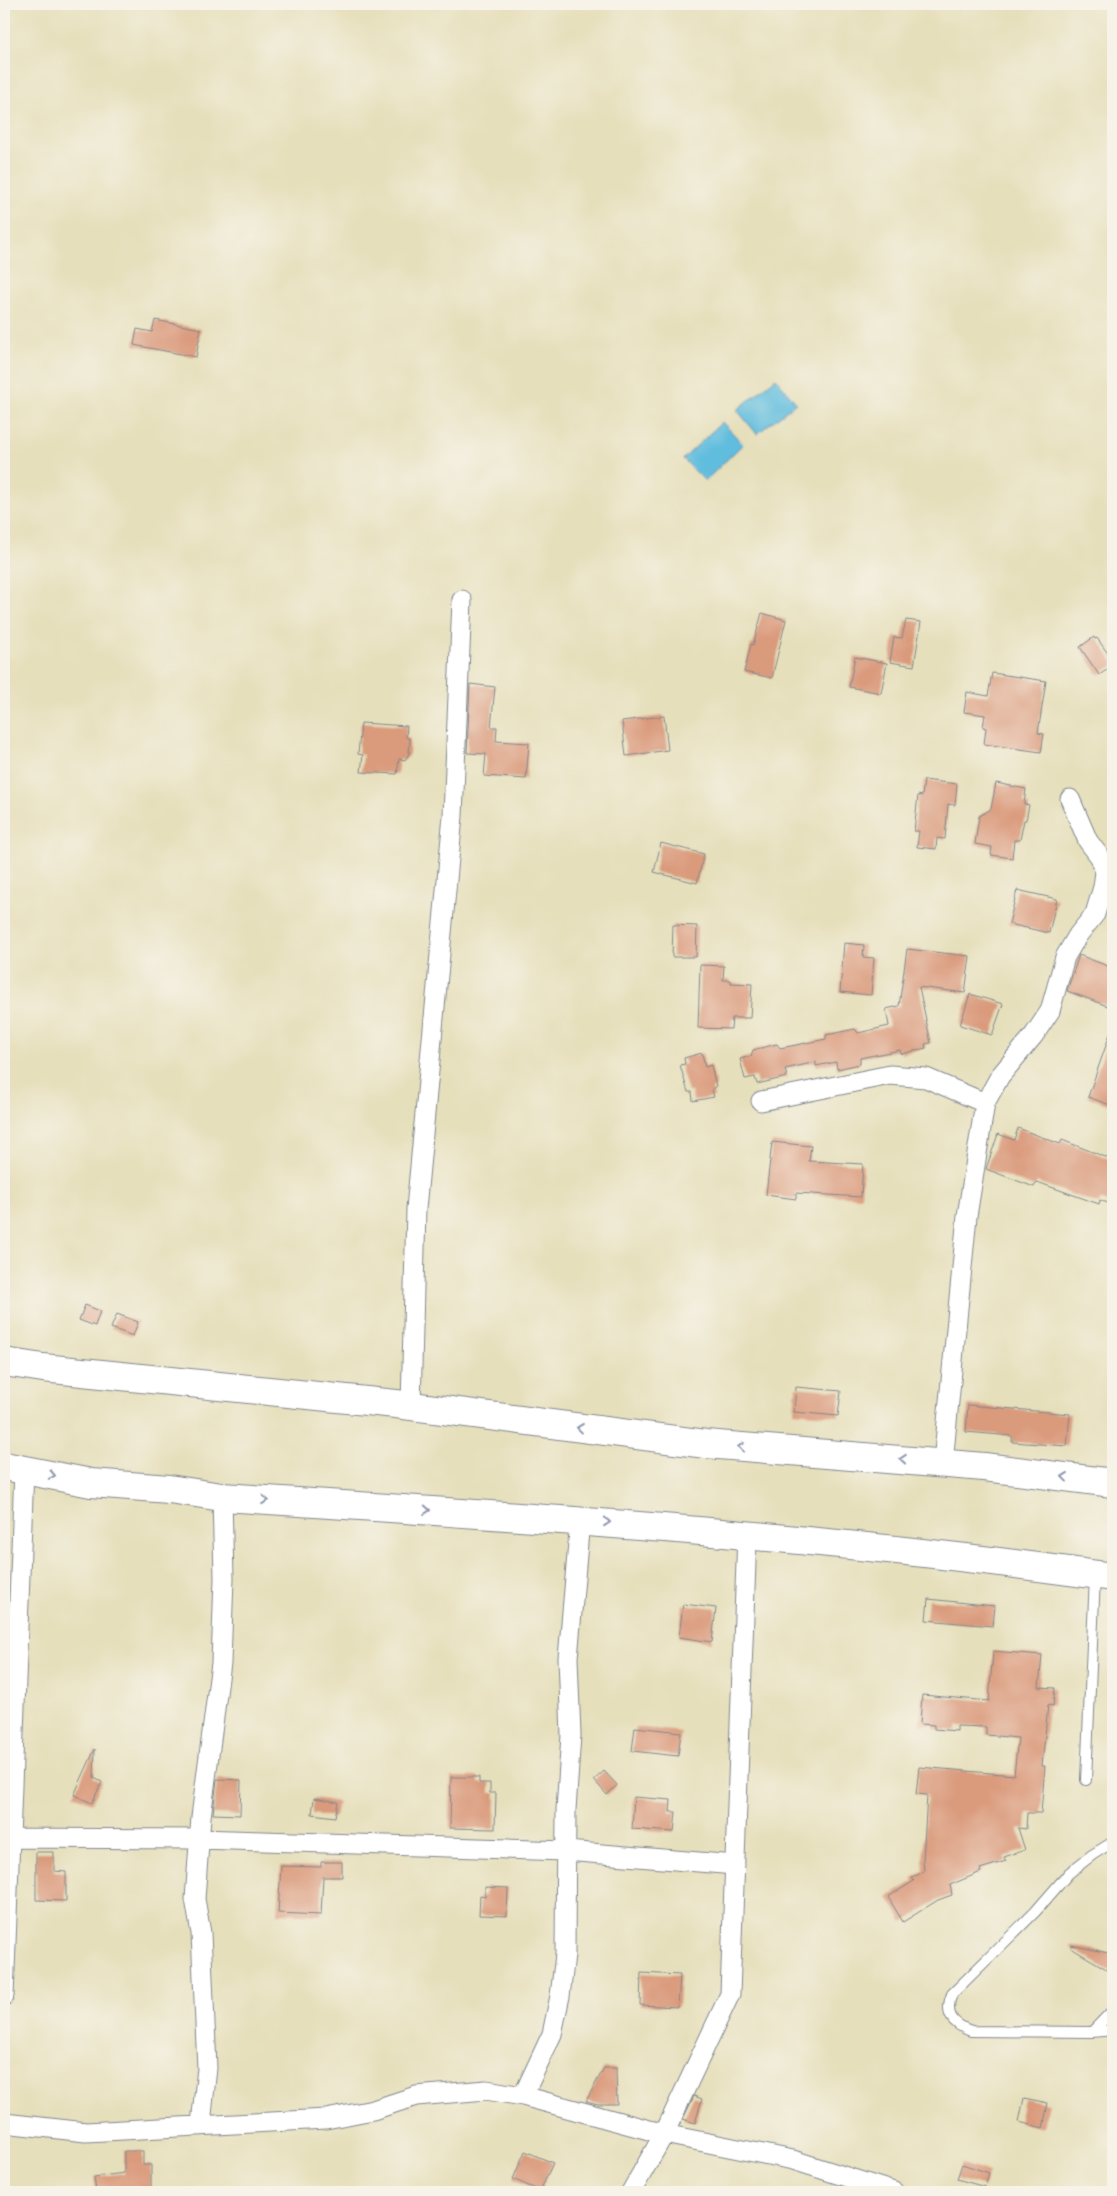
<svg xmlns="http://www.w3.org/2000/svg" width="1117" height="2196" viewBox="0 0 1117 2196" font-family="'Libre Bodoni',serif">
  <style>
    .water { fill: #60bdde; stroke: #3e769e }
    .building { fill: #da9a7b }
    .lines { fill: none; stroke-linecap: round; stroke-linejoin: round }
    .lane-casing { stroke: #80878c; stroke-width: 12 }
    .street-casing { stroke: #80878c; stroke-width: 21 }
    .secondary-casing { stroke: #80878c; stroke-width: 30 }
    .lane { stroke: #fff; stroke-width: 10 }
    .street { stroke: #fff; stroke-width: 19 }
    .secondary { stroke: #fff; stroke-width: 28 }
    .oneway { stroke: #8d97ae }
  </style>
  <rect width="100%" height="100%" fill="#f7f3e8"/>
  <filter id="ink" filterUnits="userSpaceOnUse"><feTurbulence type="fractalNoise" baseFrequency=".02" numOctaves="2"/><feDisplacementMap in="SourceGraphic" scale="10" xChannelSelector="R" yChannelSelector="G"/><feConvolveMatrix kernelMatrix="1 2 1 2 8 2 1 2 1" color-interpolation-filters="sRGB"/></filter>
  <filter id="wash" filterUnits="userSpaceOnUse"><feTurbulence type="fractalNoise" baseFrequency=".0096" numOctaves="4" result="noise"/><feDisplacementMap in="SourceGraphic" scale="20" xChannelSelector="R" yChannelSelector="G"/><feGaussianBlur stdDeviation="1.12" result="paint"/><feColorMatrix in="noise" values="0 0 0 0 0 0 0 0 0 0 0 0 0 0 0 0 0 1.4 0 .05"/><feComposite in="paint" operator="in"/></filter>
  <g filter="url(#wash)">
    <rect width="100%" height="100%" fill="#e6dfbb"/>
    <path class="water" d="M776 378 796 403 757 434 737 410Z
      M722 422 743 444 705 481 683 459Z"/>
    <g id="blocks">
      <path class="building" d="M155 320 201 329 196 357 134 345 137 329 152 332Z
        M762 613 786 620 772 678 744 672 751 644 753 645Z
        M906 620 921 622 914 666 890 662 894 637 902 638Z
        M1094 637 1095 639 1097 638 1113 661V666L1099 675 1080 647Z
        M855 657 887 663 881 693 849 687Z
        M992 673 1046 681 1038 733 1044 734 1041 752 984 744 986 728 983 727 985 715 964 712 967 692 988 696Z
        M470 684 495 687 491 727H497L496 741 529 743 526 779 484 776 486 754 467 753Z
        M664 716 668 750 626 756 622 721Z
        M361 723 407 726 406 737 410 739 409 754 405 760 399 759 397 774 361 772 363 755 358 754Z
        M924 780 957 784 955 805 948 804 945 839 937 838 936 849 917 847 919 831H914L918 795 922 796Z
        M996 783 1026 789 1024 804 1029 805 1026 820H1024L1020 840H1014L1012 858 991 855 992 847 975 844 979 816 991 809Z
        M661 843 704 854 697 883 654 872Z
        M1017 890 1057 899 1049 933 1009 924Z
        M673 925 697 926 696 957H672Z
        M844 943 864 945 863 957 874 958 871 995 840 992Z
        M907 949 970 956 965 993 919 987 931 1043 925 1044 926 1048 901 1054 900 1050 860 1058V1064L837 1069 836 1062 816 1066V1062L785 1069 787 1077 757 1084 755 1077 745 1079 740 1059 751 1056 753 1050 777 1044 780 1048 791 1046 826 1039V1035L855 1029 858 1033 889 1026 886 1009 899 1006Z
        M1079 955 1113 968V1008L1067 991Z
        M700 965 724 966 723 980H731V983L752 984 750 1018H732L731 1029 698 1028Z
        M970 994 1003 1004 992 1035 960 1025Z
        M1111 1031 1113 1032V1106L1088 1097Z
        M702 1053 705 1067 711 1065 716 1086 712 1089 714 1097 693 1101 692 1092H688L680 1065 685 1064 684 1058Z
        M1018 1128 1060 1144 1062 1140 1113 1160V1205L1100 1200 1099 1204 1037 1182 1034 1187 986 1169 998 1134 1014 1140Z
        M772 1142 811 1146 809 1161 863 1164 861 1197 796 1193V1199L766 1195Z
        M85 1305 100 1311 95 1326 79 1320Z
        M117 1314 138 1322 133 1336 111 1328Z
        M796 1387 841 1391 838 1416 794 1412Z
        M968 1405 1070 1414 1067 1446 1012 1442V1436L966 1432Z
        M928 1599 995 1606 993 1626 926 1620Z
        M683 1604 716 1608 712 1642 679 1637Z
        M993 1651 1042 1655 1039 1687 1055 1688 1053 1706 1048 1705 1042 1766H1045L1041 1813H1027L1026 1829 1018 1828 1025 1850 1004 1857 1006 1861 980 1869 981 1872 950 1885 952 1895 938 1900 903 1922 888 1897 914 1881 912 1878 924 1871 923 1861 927 1795 916 1794 919 1767 1014 1775 1018 1738 986 1735V1727L957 1726V1731L934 1729V1725L920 1724 922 1695 989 1701Z
        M635 1727 681 1732 678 1756 632 1751Z
        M95 1749 94 1778 102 1782 92 1803 74 1795Z
        M604 1771 617 1785 607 1795 594 1780Z
        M451 1777H479V1783H490V1793H496L495 1829 450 1828Z
        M217 1779 241 1780 240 1815 213 1814Z
        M634 1797 671 1800 670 1812H676L674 1832 632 1829Z
        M314 1798 338 1802 335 1817 312 1814Z
        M36 1852H54V1871L66 1872V1901L36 1900Z
        M321 1862H342V1877H323L321 1915 278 1913 281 1866 321 1867Z
        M485 1887 508 1888 507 1916 479 1915 480 1895 485 1896Z
        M1071 1945 1113 1954V1973L1071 1948Z
        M641 1973 680 1975 678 2007 640 2005Z
        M604 2068H616L617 2104H598L586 2101Z
        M694 2096 702 2099 695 2123 683 2119Z
        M1024 2098 1048 2103 1043 2128 1019 2122Z
        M124 2151H143V2165H151V2192H96L94 2177 124 2173Z
        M525 2151 553 2163 540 2191 513 2179Z
        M962 2164 989 2173 985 2187 957 2179Z"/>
    </g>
  </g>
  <g filter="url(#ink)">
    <use href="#blocks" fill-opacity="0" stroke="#80878c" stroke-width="1"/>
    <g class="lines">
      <g class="lane-casing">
        <path id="lane" d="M1086 1780 1095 1576
          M1113 1842 1092 1855 1069 1873 1035 1912 952 1994C944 2014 952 2024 971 2031L1092 2032 1113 2030
          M1092 2032 1113 2010"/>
      </g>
      <g class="street-casing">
        <path id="street" d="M761 1101 890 1075 926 1078 985 1103
          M411 1406 416 1209 453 816 462 600
          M943 1463 967 1216 985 1103 1000 1076 1034 1035 1050 1011 1065 957 1078 935 1095 914 1103 887 1105 872 1100 857 1088 841 1070 799
          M4 1838 200 1839 566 1851 735 1865
          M4 1996 24 1470
          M523 2096 552 2034 560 1996 565 1955 566 1810 571 1735 568 1658 580 1520
          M4 2123 86 2132 326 2119 373 2110 416 2096 486 2090 523 2096 664 2134 793 2160 894 2192
          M201 2124 207 2068 201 1933 195 1899 201 1817 221 1663 224 1578 222 1497
          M631 2192 664 2134 730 1994 747 1535"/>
      </g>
      <g class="secondary-casing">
        <path id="secondary" d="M4 1362 43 1368 396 1404 706 1444 984 1467 1113 1483
          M4 1466 91 1483 169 1489 222 1497C520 1516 818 1535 1113 1577"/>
      </g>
      <use href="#lane" class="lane"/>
      <use href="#street" class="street"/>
      <use href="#secondary" class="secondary"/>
    </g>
    <defs><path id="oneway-chevron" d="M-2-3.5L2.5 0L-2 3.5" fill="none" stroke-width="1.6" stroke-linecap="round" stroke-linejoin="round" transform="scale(1.25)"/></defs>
    <g class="oneway">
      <use href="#oneway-chevron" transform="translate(580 1428) rotate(-173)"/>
      <use href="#oneway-chevron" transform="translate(741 1447) rotate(-176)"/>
      <use href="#oneway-chevron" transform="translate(903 1459) rotate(-175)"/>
      <use href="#oneway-chevron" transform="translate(52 1475) rotate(11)"/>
      <use href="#oneway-chevron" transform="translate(1065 1477) rotate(-173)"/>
      <use href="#oneway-chevron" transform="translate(265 1500) rotate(4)"/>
      <use href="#oneway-chevron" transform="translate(427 1510) rotate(4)"/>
      <use href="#oneway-chevron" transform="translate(607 1522) rotate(5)"/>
    </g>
  </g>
  <rect width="1117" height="2196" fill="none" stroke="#f7f3e8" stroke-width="20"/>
</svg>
